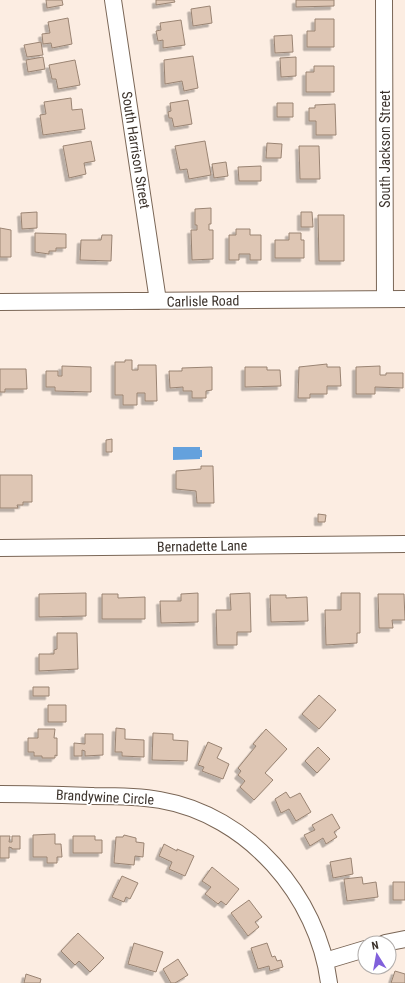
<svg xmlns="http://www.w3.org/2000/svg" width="405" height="983" viewBox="0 0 405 983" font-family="'Roboto Condensed',sans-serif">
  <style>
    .water { fill: #64a1dd }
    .building { fill: #dec6b4; stroke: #9a8473; filter: url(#shadow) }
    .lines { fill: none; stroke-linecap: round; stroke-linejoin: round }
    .minor-casing { stroke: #7a6656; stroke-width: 18 }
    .minor { stroke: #fff; stroke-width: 16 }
    .labels { text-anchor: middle; stroke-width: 3.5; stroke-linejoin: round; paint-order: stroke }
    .street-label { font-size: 14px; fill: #3c332c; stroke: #fff }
  </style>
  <defs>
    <filter id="shadow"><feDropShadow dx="-3.5" dy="3.5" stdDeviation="0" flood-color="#0004"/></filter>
  </defs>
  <rect width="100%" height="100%" fill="#fcede2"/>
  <path class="water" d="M173 447H200V450H202V457H200V459L173 460Z"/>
  <path class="building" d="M46 0H62L63 5 47 8Z
    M156 0H174L175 2 156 5Z
    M296 0H334V6L296 7Z
    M210 6 212 23 193 26 191 9Z
    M68 18 72 44 52 48 51 43 43 44 42 34 50 33 48 22Z
    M315 19H334V47H307V31H315Z
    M181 20 185 45 163 48V40L158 41 156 31 161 30 160 23Z
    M292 35 293 52 275 53 274 36Z
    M41 42 43 55 27 57 24 45Z
    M193 56 198 88 184 91 182 81 165 84 164 60Z
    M43 57 45 69 28 72 26 60Z
    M296 57V76L281 77 280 58Z
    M75 60 80 85 58 89 56 79H52L49 65Z
    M314 66H334V92H306V72H314Z
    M71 98 72 110 82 109 85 129 43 135 40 115 46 114 44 102Z
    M188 100 192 124 174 127 172 118H169L168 112 171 111 170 103Z
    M277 103H293V117H277Z
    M335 104 336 135H316V121H309V108H315V105Z
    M91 141 95 161 84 163 86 174 69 178 63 146Z
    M205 141 211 175 189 179 187 169 180 170 175 146Z
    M267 143 282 144 281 158H266Z
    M299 146H319L320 179H300Z
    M226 162 228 176 214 178 212 164Z
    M261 166V181H239L238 167Z
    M211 208V224H209V230H213V259L192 260 191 230H197V225H195V209Z
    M37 212V228L22 229 21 213Z
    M301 212H312L313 227H301Z
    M318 215H344V261H319Z
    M0 228 11 230V257H0Z
    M236 229H250V235H261V260H250V254H239V260H229V235H236Z
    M35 233 66 234V248H56V251H49V254L35 252Z
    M289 233H301V240H304V258H275V240H289Z
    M102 235H112L111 261 80 260 81 240H101Z
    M125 360H132V370H138V365H156L157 401H145V393H137V405H123V395H115V362H125Z
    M327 364V367H340L341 386H327V394H310V398H298L299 367Z
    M62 366 91 367V392L55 391V387H46V371H58V376H62Z
    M380 366V375H386V373H403V388L375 387V394H356V367Z
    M212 367V390L206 391V398H192V391H183V387L170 388 169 371H182V368Z
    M245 367H267V370H280L281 386 245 387Z
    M0 369H26L27 389H5V392H0Z
    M112 439V452H106V440Z
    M201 466H213L214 503H197L196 491 176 489V471L201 469Z
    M0 475H32V502H23V505H17L18 508H0Z
    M318 514 326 515 325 522H318Z
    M86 593V616L39 617V594Z
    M198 593V622L161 623 160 601H181V594Z
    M250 593 251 632H237V645H217L216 610H231L230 594Z
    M341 593H360V633H357V643L326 645 325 610H341Z
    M102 594H118V598L145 597V619H102Z
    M378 594H404L405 620H392L393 628H379Z
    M270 595H286V598L307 597 308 621 271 622Z
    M57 633H77L78 669 39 671V654H54V650L57 649Z
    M33 687H49V696H33Z
    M319 695 336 710 319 729 302 714Z
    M48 705H66V722H48Z
    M116 728 125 729V739L144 740V757L122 756V752H115Z
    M38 729H55L54 738H57V756L55 755V758H42V756H34V752H28V738H38Z
    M266 729 287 749 265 773 273 780 254 800 240 787 245 781 238 775 241 771 238 768 256 746 253 744Z
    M153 733 173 734V740L188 741 187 761 152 760Z
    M85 734H103V755L85 756V751L82 750V756H74V743L85 744Z
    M208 742 222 748 217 758 229 764 223 779 202 771 204 767 198 765Z
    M318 747 330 759 317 773 305 761Z
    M286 792 290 798 300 793 311 812 296 821 289 809 281 813 275 799Z
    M332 814 340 828 334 832 337 837 326 844 323 838 310 846 304 835 315 830 312 825Z
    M55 834V844H61L62 857H57V863H47V857H33V835Z
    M124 835 136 838V842L144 843 143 857 135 856 134 865 114 863 116 837H123Z
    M0 836H10L9 842H12V836H20V849H12V848L9 847V858H0Z
    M73 836H95V840H102V853H73Z
    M164 844 177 851V849L194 856 185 876 169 869 172 862 159 856Z
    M351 858 353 874 333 878 330 862Z
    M212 867 239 889 226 905 221 901 218 904 205 894 211 887 202 881Z
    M122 876 138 883 130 899 126 897 124 902 112 897Z
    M362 877 363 884 376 882 378 897 347 901 344 879Z
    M393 882H405V900H393Z
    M249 900 262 917 255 922 259 927 248 936 231 913Z
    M78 933 104 958 90 972 79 961 75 965 61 951Z
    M134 943 163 952 156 972 128 964Z
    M267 943 272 957 275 956 277 961 281 960 283 967 270 971 269 966 258 969 251 948Z
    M178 959 188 975 175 983H171L163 969Z
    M395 971 405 974V983H391Z
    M26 974 41 979 40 983H24Z"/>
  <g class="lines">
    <g class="minor-casing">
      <path id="minor" d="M113 0 158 301
        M384 0 385 299
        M0 302 405 299
        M0 548 405 544
        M0 794C31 794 62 795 94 796 116 796 138 796 160 800 248 815 318 896 329 983
        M385 943 405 939
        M325 961 365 949"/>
    </g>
    <use href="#minor" class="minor"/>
  </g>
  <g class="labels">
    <g class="street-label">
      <text transform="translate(385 149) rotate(-90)" y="5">South Jackson Street</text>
      <text transform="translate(136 150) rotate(81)" y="5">South Harrison Street</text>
      <text transform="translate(203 301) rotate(-1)" y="5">Carlisle Road</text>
      <text transform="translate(202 546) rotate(-1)" y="5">Bernadette Lane</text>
      <text transform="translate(105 797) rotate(3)" y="5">Brandywine Circle</text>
    </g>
  </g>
  <g transform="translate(377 955) rotate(349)"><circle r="19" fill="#ffffff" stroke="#b1adab"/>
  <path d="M0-3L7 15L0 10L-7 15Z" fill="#8160db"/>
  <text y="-6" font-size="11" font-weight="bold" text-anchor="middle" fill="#3c332c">N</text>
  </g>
</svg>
